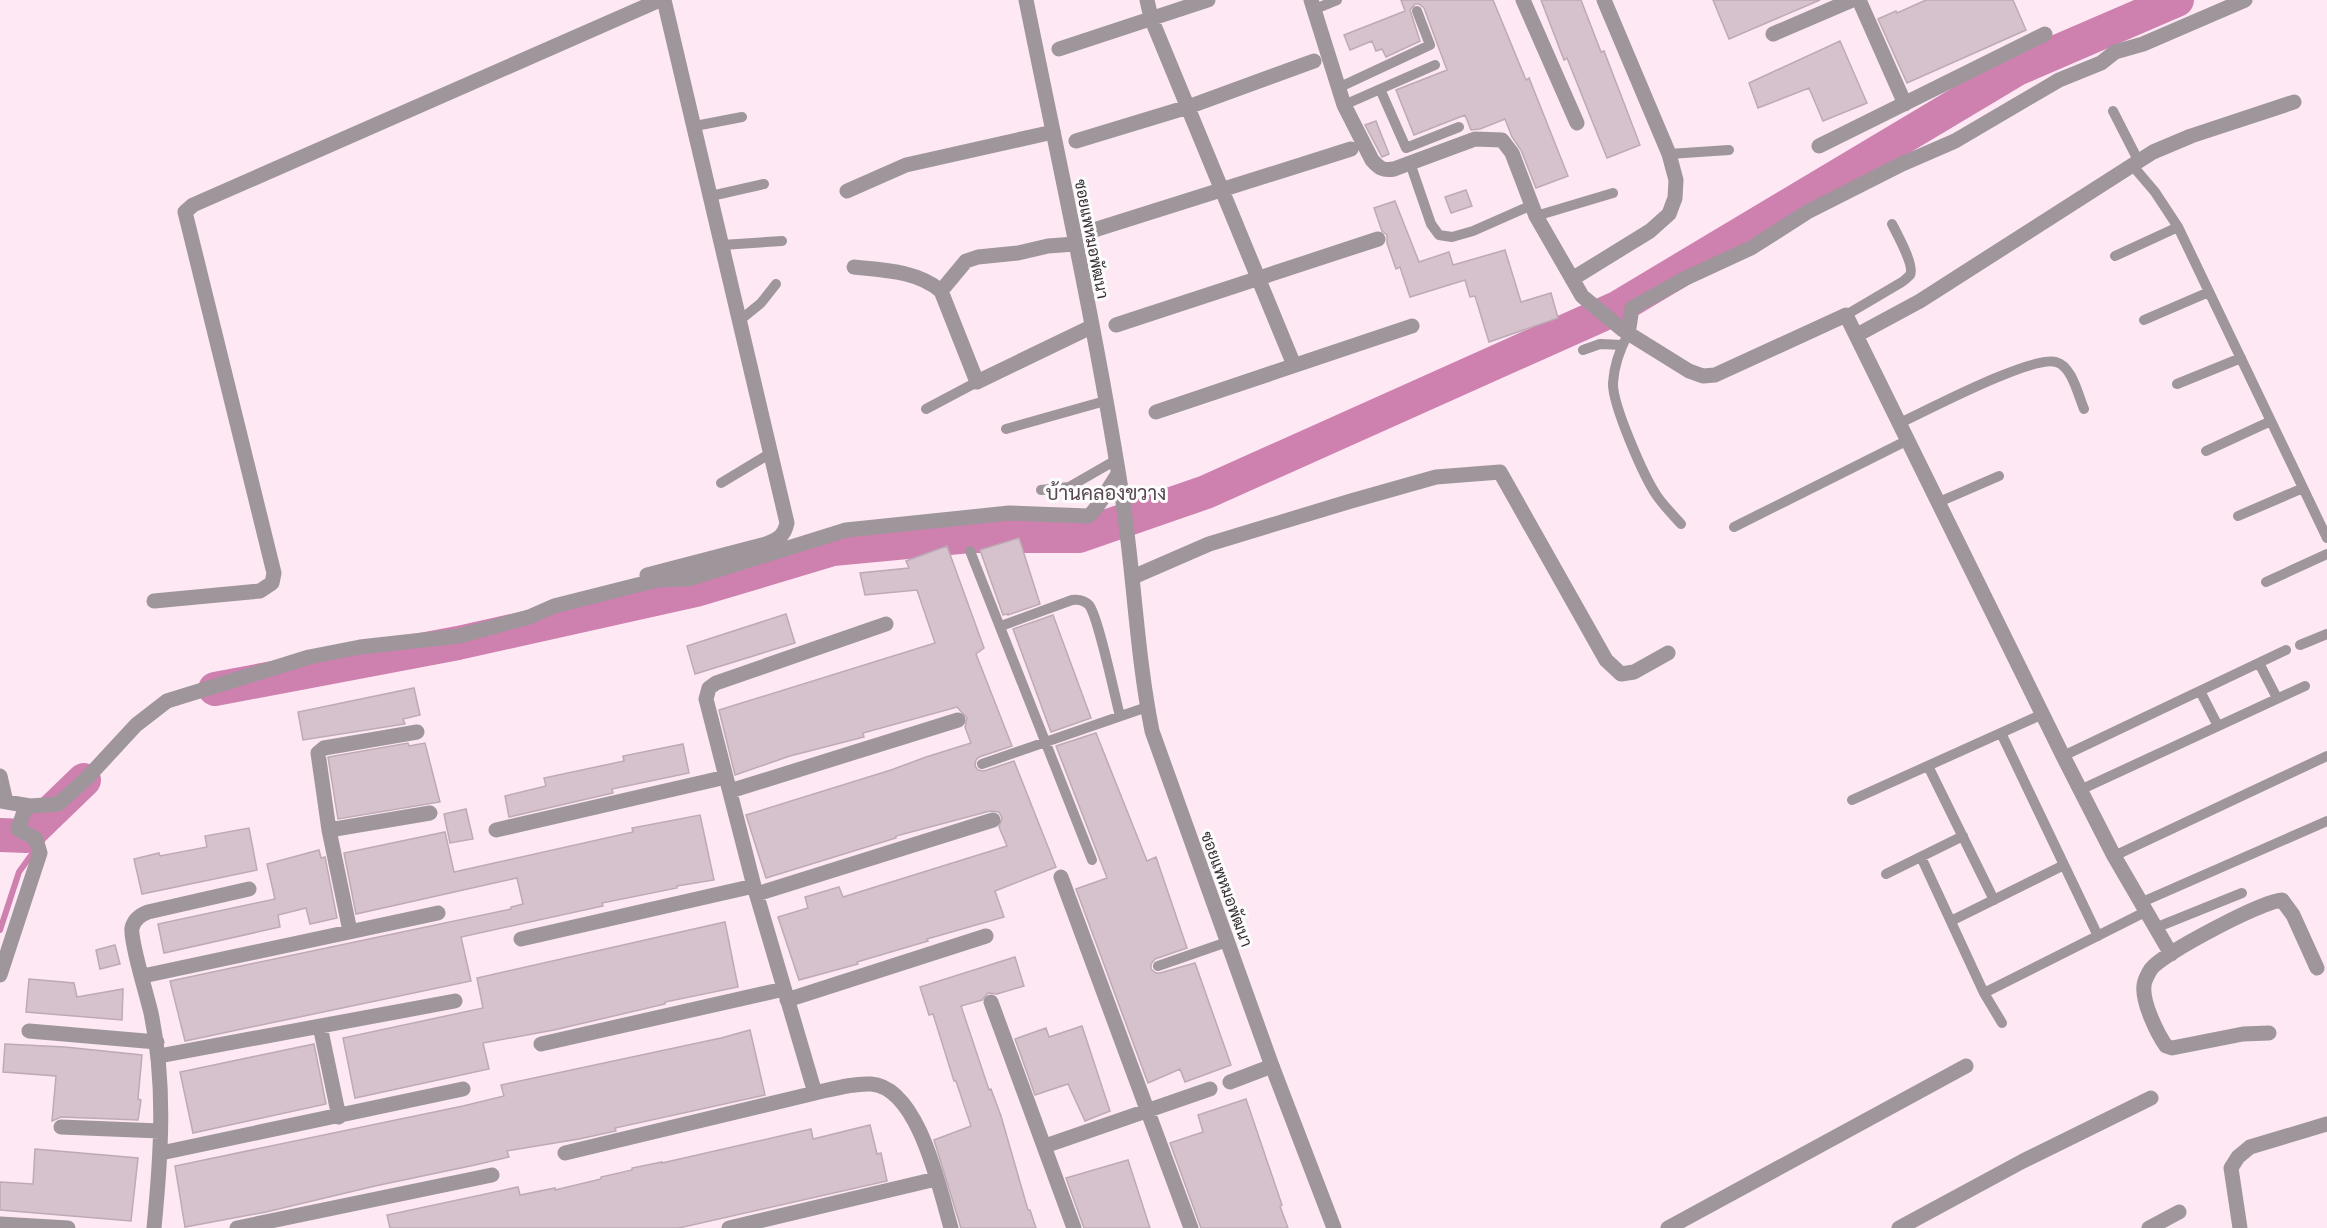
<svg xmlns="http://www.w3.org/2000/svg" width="2327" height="1228" viewBox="0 0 2327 1228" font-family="Arial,Sarabun,sans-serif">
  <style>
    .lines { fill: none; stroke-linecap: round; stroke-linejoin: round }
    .stream { stroke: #ce80af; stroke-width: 6 }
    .river { stroke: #ce80af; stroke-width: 34 }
    .building { fill: #d5c2cc; stroke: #bdaab4; stroke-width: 1.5 }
    .service { stroke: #9e969a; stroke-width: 10 }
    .minor { stroke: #9e969a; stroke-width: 15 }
    .tertiary { stroke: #9e969a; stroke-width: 15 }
    .labels { text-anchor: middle; stroke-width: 6; stroke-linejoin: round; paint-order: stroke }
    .street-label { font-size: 16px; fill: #373034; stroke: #fcfcfc }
    .quarter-label { font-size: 20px; fill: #584851; stroke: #fcfcfc }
  </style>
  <rect width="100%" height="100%" fill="#fde8f4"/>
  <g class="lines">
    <path class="stream" d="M0 930 19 872 55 822 43 819"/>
    <path class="river" d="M215 689 458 643 696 590 833 549 970 536H1079L1206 492 1617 308 2017 69 2177 0
      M0 835 26 836 84 780"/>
  </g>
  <path class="building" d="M1401 0H1493L1526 80 1529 78 1568 176 1536 188 1521 150 1512 137 1505 119 1480 129 1471 130 1465 115 1414 135 1396 90 1447 70 1424 8 1419 4H1415L1410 10 1420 41 1386 57 1382 49 1376 51 1372 41 1350 50 1344 35 1405 11Z
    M1541 0H1581L1601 52 1604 51 1640 145 1607 158 1567 58 1564 60Z
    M1713 0H1820L1729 39Z
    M1926 0H2013L2026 30 1907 83 1878 19 1896 11 1897 13Z
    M1840 41 1867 103 1823 121 1809 88 1758 108 1749 83Z
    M1376 121 1389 154 1382 157 1365 125Z
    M1466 190 1472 206 1451 213 1445 197Z
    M1395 201 1419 262 1449 252 1453 265 1505 250 1521 302 1551 293 1558 318 1489 342 1475 296 1470 297 1465 280 1410 297 1400 267 1396 269 1387 243V235L1382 231 1374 208Z
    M1019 538 1040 604 1008 615V614L1003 615 980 550Z
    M947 546 984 648 976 654 1012 746 979 757 976 760 975 766 978 770 984 771 1014 761 1056 867 995 891 1004 917 927 939 928 941 857 962 858 964 799 980 778 917 808 908 805 897 839 887 843 897 1007 846 999 827 1002 818 999 812 990 811 896 836V838L766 878 746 815 891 770 926 757 971 743 965 727 967 718 957 707 863 733 864 737 790 756 735 775 719 710 935 643 917 590 865 595 860 573 909 568 906 561Z
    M786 614 795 643 695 674 687 646Z
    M1053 615 1091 718 1051 732 1013 629Z
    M414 688 420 715 403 719 405 724 303 740 298 712Z
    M1096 733 1147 861 1156 857 1187 948 1155 959 1151 964V969L1156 973H1160L1195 963 1231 1065 1185 1082 1180 1069 1148 1083 1076 889 1107 878 1056 746Z
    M408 743 409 746 425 743 440 802 338 819 328 757Z
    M683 744 689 773 612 789 613 793 509 817 505 796 546 786 544 778 624 761 623 756Z
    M466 809 473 839 450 843 444 814Z
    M700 815 714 880 677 886V888L602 903 603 906 461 937 471 981 185 1041 170 981 511 909V907L523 904 517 878 356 914 344 853 445 832 454 872 633 832 632 828Z
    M249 828 257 870 142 894 134 859 159 853 160 856 207 847 205 836Z
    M319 850 321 858 325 857 337 918 310 924 306 908 278 915 280 927 164 953 158 924 275 899 267 864Z
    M725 922 738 987 665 1002V1004L554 1030 483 1043 489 1069 355 1098 343 1038 483 1008 477 978Z
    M115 945 120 964 100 969 96 950Z
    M1015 957 1024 986 997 994 988 993 982 1000 961 1006 989 1090 991 1089 1001 1116 1028 1210H1030L1036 1228H961L934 1140 971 1126 956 1081H954L933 1014 929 1015 920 987Z
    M29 979 74 983 77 997 123 989 122 1020 26 1012Z
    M1082 1026 1110 1111 1085 1121 1068 1084 1035 1095 1015 1039 1046 1028 1049 1037Z
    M750 1030 765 1095 615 1128 616 1131 579 1139 507 1151 509 1157 475 1165 375 1186 266 1212 185 1227 175 1166 463 1106 504 1096 501 1085 721 1038Z
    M5 1044 65 1047 142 1055 138 1099 141 1100 138 1120 61 1117 52 1121 56 1076 3 1072Z
    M314 1044 326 1104 193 1133 180 1072Z
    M1246 1099 1282 1205 1280 1206 1288 1228H1201L1170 1143 1203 1132 1198 1115Z
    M870 1125 877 1154 881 1153 887 1181 679 1228H390L387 1215 518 1187 520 1195 555 1188V1190L601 1179V1177L632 1170V1168L662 1162V1163L811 1129 813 1139Z
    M35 1149 138 1158 131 1221 0 1210V1182L33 1184Z
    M1128 1160 1150 1228H1084L1066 1178Z"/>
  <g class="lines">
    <path class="service" d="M1315 9 1337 0
      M1340 87 1430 45 1417 11
      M1380 89 1406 148 1459 127
      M1344 105 1435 65
      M2113 111 2139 162
      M695 126 742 117
      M1669 154 1729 150
      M1410 163 1431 224 1439 235 1452 237 1473 231 1532 205
      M2132 165 2155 192 2178 227 2327 538
      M711 196 764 184
      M1536 216 1613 193
      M722 245 782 241
      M2115 256 2178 227
      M1846 315 1902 282C1903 282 1909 276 1910 275 1915 266 1897 234 1892 224
      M2144 320 2209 292
      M739 321 761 303 776 284
      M1628 334C1620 349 1614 365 1613 383 1612 404 1644 477 1657 496 1664 506 1673 515 1681 524
      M1583 350 1600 344 1622 345
      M2177 384 2241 358
      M926 409 977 382
      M1900 423C1928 410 2032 355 2056 362 2072 366 2078 395 2084 409
      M1006 429 1105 401
      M2206 451 2271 421
      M721 483 771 453
      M1041 490 1069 487 1116 460
      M1939 502 1999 476
      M2238 516 2303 488
      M1734 527 1908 440
      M970 551 1092 860
      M2266 582 2327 554
      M1001 626 1072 600C1078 599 1084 600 1089 605 1098 616 1115 697 1120 716
      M2300 645 2327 634
      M2259 663 2277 698
      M2200 691 2218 726
      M2001 733 2098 936
      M2063 756 2286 650
      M982 764 1147 707
      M1928 766 1994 900
      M2080 790 2305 686
      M1852 800 2043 714
      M2114 856 2327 756
      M1921 857 1984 993 2002 1023
      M1886 874 1963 836
      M2140 903 2327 821
      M1951 921 2064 865
      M2155 928 2242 893
      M1158 966 1227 942
      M1984 993 2145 912"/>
    <path class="minor" d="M1147 0 1151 18 1294 365
      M1311 0 1344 105 1372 160C1379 168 1383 171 1394 169L1475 139 1502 140 1512 153 1536 216 1582 296 1623 330 1689 371 1703 376 1715 375 1846 315 2063 756 2114 856 2171 954
      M1523 0 1577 123
      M1859 0 1905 104
      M1773 34 1852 0
      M1059 49 1208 0
      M1076 141 1188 107 1314 61
      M1819 146 2045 34
      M847 191 906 165 1053 132
      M1094 230 1351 149
      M854 267C884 270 918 271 941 291L977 382 1091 327
      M1572 279 1650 231 1669 214 1675 198 1676 180 1669 154 1604 0
      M941 291 966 261 978 257 1018 253 1048 246 1075 244
      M1116 325 1378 239
      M1628 334 1632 308 1686 278 1751 248 1809 211 1902 164 1955 141 2059 80 2101 63 2115 52 2143 44 2245 0
      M1857 335 1920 301 2153 152 2191 136 2294 102
      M1156 412 1412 326
      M647 575 766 544C779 539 784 536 787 523L664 0
      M1133 577 1209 544 1351 501 1436 477 1500 472 1606 660 1621 674 1634 672 1668 653
      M154 601 260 591 272 583 274 573 185 212 193 205 660 0
      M886 624 716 683 709 688 706 699 754 886 815 1093C833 1089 853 1083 871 1084 919 1087 940 1191 951 1228
      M0 776 6 802
      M730 791 958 720
      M0 801 30 806 58 804 87 778 136 725 167 701 309 657 360 647 459 636 529 617 554 606 657 580 688 579 846 530 1009 513 1088 516C1095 513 1111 484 1118 474
      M329 830 430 813
      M496 830 726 777
      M1061 877 1191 1228
      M757 894 993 820
      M350 931 329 830 318 753 324 748 417 732
      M521 939 754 886
      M0 975 40 853 36 839 18 829 26 806
      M143 976 438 913
      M787 1000 986 936
      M991 1002 1074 1228
      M320 1026 339 1117
      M29 1031 157 1042
      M2269 1033 2243 1034 2172 1048 2166 1046C2157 1033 2142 1002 2144 986 2144 981 2149 972 2151 969 2163 953 2263 901 2282 900L2293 915 2317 968
      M541 1044 784 989
      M159 1056 455 1001
      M1230 1082 1272 1066
      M61 1127 160 1131
      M1045 1146 1210 1089
      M161 1153 463 1089
      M565 1153 815 1093
      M0 1224 68 1228
      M154 1228C161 1156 166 1084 151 1013 147 996 130 940 132 928 134 919 140 915 148 912L249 889
      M237 1228 492 1175
      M729 1228 936 1179
      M1668 1228 1966 1066
      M1899 1228 2023 1161 2151 1098
      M2149 1228 2179 1212
      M2240 1228 2231 1168 2238 1157 2250 1147 2327 1124"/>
    <path class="tertiary" d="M1026 0C1059 163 1095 325 1121 489 1134 570 1136 651 1152 731L1272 1066 1334 1228"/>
  </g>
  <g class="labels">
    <g class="street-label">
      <text transform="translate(1092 239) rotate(79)" y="6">ซอยแพหมอพัฒนา</text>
      <text transform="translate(1227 889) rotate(70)" y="6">ซอยแพหมอพัฒนา</text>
    </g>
    <g class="quarter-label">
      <text x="1106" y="500">บ้านคลองขวาง</text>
    </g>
  </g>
</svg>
